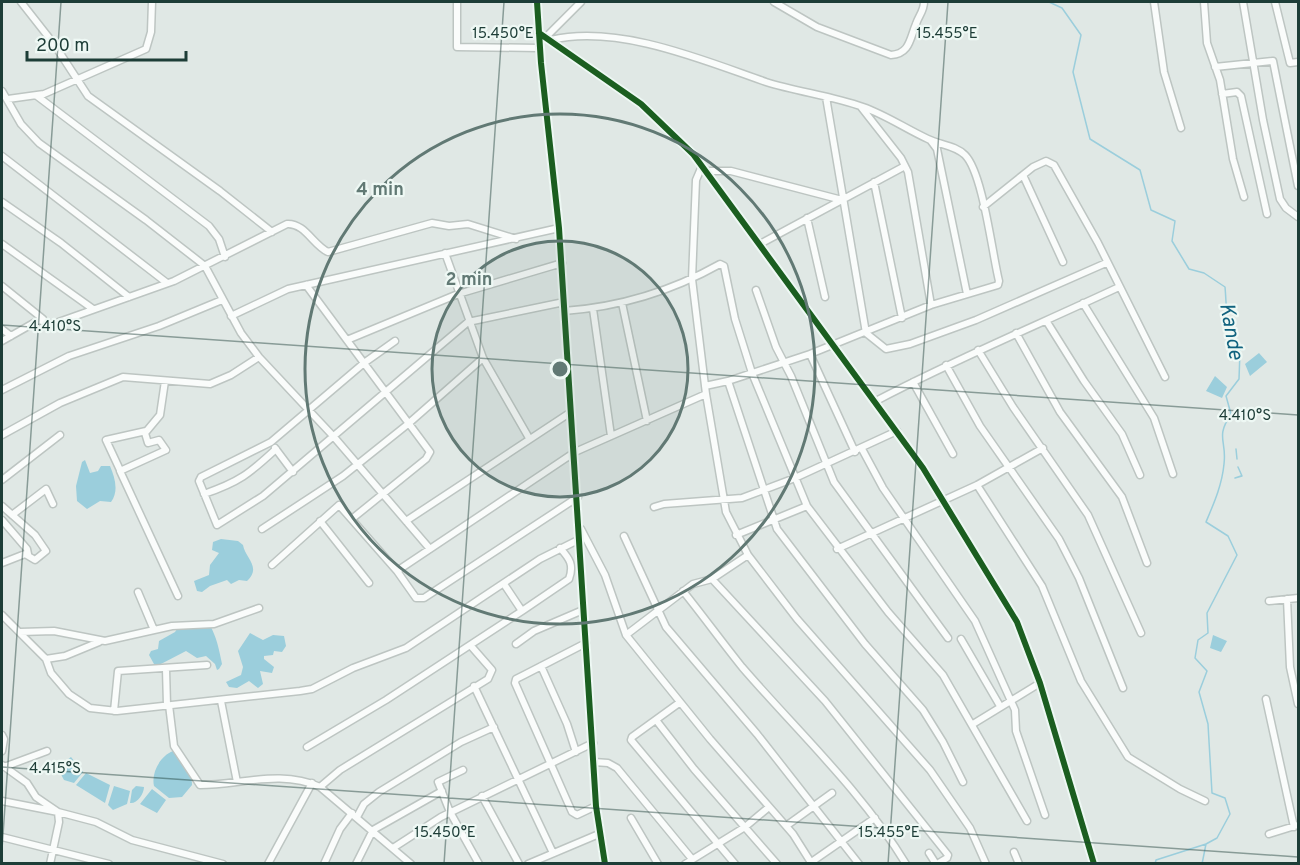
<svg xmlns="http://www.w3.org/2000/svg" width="1300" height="865" viewBox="0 0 1300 865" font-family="Overpass,sans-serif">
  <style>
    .water { fill: #9bcedc }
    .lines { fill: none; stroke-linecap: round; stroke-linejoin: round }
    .stream { stroke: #9bcedc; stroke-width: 1.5 }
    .minor-casing { stroke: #bdc5c2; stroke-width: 9 }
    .minor { stroke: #fafcfb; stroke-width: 6 }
    .cycleway-casing { stroke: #eef8f4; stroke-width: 10 }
    .cycleway { stroke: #1b5e20; stroke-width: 6 }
    .ticks { fill: none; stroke: #1d3d37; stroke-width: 1.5; stroke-opacity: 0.45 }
    .ring { fill: none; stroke: #617974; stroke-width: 3 }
    .labels { text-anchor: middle; stroke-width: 4.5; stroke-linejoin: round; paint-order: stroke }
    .water-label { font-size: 21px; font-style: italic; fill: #11637f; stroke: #eef8f4 }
    .ticks-label { font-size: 15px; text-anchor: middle; fill: #1d3d37; stroke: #eef8f4; stroke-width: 4.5; stroke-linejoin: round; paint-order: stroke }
    .centre { fill: #617974; stroke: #eef8f4; stroke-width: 3 }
    .ring-label { font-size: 18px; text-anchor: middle; font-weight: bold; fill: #617974; stroke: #eef8f4; stroke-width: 4.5; stroke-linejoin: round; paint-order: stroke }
  </style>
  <rect width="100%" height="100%" fill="#e0e8e5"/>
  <path class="water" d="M1259 353 1267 362 1250 376 1245 364Z
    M1215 376 1227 387 1222 398 1206 391Z
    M85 460 90 473 98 471 101 466H110C115 478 119 491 111 502L100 501 87 509 77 501 76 486 82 462Z
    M221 539 238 541 243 545C245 558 262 567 247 581L239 580 231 584 227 580 210 586 202 592 197 591 194 581 209 575 210 565 219 553 212 550 213 542Z
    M209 623C217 638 219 649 222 664L219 669 217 670 215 664 206 656 197 658 186 651 159 665 154 664 149 655 151 651 158 649 159 641 175 632 179 626Z
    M250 633 263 640 273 635 284 636 286 646 282 652 274 651 273 655 264 656V659L274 667 272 673 260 671 263 684 258 688 249 681 237 688 229 687 226 682 241 675 243 667 238 651Z
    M1213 635 1227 641 1221 652 1210 648Z
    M173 751C185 756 192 772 192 785L182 797 169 798 154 786C151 773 160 756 173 751Z
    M71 757 83 772 74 783 64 780 57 767Z
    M86 773 110 785 105 803 76 785Z
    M114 786 130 791 127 804 113 810 108 805Z
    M136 786 144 787C144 794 137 804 130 803L132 790Z
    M152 789 166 800 157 813 140 804Z"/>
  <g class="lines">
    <path class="stream" d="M1049 2 1062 8 1081 35 1073 72 1090 139 1140 170 1151 210 1175 221 1172 241 1189 269 1204 273 1225 287C1227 308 1225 334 1240 351L1239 379 1226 396 1231 414C1215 438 1227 440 1224 464 1222 485 1214 503 1206 522L1228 536 1237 555 1207 613 1208 633 1198 640 1195 658 1207 671 1199 692 1208 724 1212 793 1225 798 1230 814 1217 838 1206 844 1202 864
      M1236 449 1237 459
      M1238 467 1242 476 1235 478 1241 476
      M1155 864 1156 860 1206 844"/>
    <g class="minor-casing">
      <path id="minor" d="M21 2 54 44 88 96 220 191 272 232
        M457 2V47L540 48
        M537 2 541 63 559 228 596 806 605 864
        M774 2 817 27 891 55C910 54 910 38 916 24 919 15 924 11 924 2
        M1154 2 1164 72 1181 128
        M1204 2 1207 43 1220 80 1233 159 1244 197
        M1243 2 1263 120 1280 199 1286 208 1298 217
        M1275 2 1290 63 1298 62
        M539 33 641 104 693 154 923 468 1017 622 1040 683 1094 864
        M546 37 581 2
        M551 40C618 24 703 60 766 82 798 92 832 96 863 107 886 115 906 129 928 139 940 145 955 145 965 155 983 173 992 253 999 281L998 285 931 305 810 354 728 381 705 386
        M1215 67 1273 61 1298 186
        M2 91 21 124 39 143 146 220 205 266 241 333 259 357 334 437 430 549
        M1222 94 1237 92 1241 96 1267 214
        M37 96 209 226 219 239 225 257
        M826 97 866 333 886 349 910 344 976 320 1106 263
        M8 99 44 94 146 49 151 32 152 2
        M861 107 901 158 908 172 931 305
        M931 141 937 149 967 294
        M2 156 167 283
        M702 166 696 180 692 279 706 394 726 512 748 555 797 619 930 770 970 828 986 864
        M706 171H731L842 200
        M1023 175 1063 262
        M874 182 902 318
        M2 202 61 243 129 297
        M983 207 1033 167 1046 161 1054 165 1098 243 1165 377
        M807 218 825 297
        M2 244 93 309
        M760 244 905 166
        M445 253 483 358 529 438
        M306 285 430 452 426 459 353 518
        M2 286 43 319
        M756 290 776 347 791 376 834 482 948 638
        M622 303 647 421
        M1083 303 1154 418 1173 474
        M593 309 611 436
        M564 311C619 307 672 291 720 264L724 266 735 319 752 373 807 506 888 612 943 675 1027 821
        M231 316 288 289 559 228
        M1047 322 1084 381 1122 434 1140 475
        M2 329 11 336
        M1016 333 1060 412 1122 497 1147 563
        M347 340 458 294 562 263
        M2 341 39 320 53 324 174 281 287 224C305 223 313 245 328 252L432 223 449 226 468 224 516 239
        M395 341 364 363 271 442 201 477 199 481 217 525 263 496 468 322 564 302
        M978 350 1013 407 1088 515 1141 633
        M810 354 855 452
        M946 365 980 426 1059 539 1079 578 1123 688
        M165 381 160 415 145 433 148 443 159 440 166 450 120 471 178 596
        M728 381 777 529 865 644 923 710 943 742 963 782
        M913 382 953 454
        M2 390 69 356 159 326 222 300
        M876 401C956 359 1038 325 1119 287
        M2 435 60 403 123 377 210 384 231 375 259 357
        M275 448 293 472
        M862 449 883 488 975 621 1015 710 1016 731 1045 815
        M120 470 106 440 146 431
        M2 480 60 435
        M977 485 1042 586 1081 681 1128 757 1180 789 1205 801
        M204 494C239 482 249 474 276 449
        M2 506 35 535 46 551 35 560 25 554 2 563
        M654 507 664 504 742 498 795 478 897 431
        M12 515 46 489 53 504
        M2 520 27 549 28 554
        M320 521 369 583
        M406 521 571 412
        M262 529 343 476 408 424 483 358
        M581 529 605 575 626 635 710 739 793 834 812 864
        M736 535 807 506
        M624 536 666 627 757 734 859 864
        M837 549 977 485 1043 448
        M272 565 339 505 397 571 416 598H424L578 497
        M397 571 575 452 706 394
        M712 579 825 701 948 855 947 858 937 864
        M683 591C703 616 722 642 742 667 798 732 861 790 906 864
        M138 592 154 630
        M1287 599 1290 667 1298 704
        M1269 601 1298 598
        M522 611 569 579C574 565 570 559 560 548
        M2 615 46 659 51 673 69 694 90 708 117 711 300 691 312 689 353 668 406 648 540 559 580 539
        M20 632 54 631 105 641 172 626 214 624 259 608
        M626 635 693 584 712 579 748 555
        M961 639 1000 706
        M586 643 524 675 516 679 515 683 572 812 577 815 596 806
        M516 644 534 631 583 610
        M46 659 65 656 99 642
        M541 666 567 724 576 752
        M166 669 167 705
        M474 686 553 853
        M1266 699 1294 827
        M221 701 237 782
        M679 703 632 737 631 740 735 864
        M169 705 174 746 200 785C240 785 281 769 320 787L411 864
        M114 711 118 671 207 665
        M656 720 694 769 777 864
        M973 724 1040 683
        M2 735 4 739 2 751
        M307 747 386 700 522 611 504 584
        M594 762 608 763 617 768 692 859
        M2 765 27 783 36 797 58 812 96 822 132 840 223 864
        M4 767 47 751
        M463 770 438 782 450 812 479 864
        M320 787 340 770 488 679 492 670 471 646
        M482 796 519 864
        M2 801 58 812 59 822 50 864
        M357 817 364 804 379 792 461 742 494 727
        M631 818 658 864
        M786 826 832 793
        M1269 834 1298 825
        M2 837 109 864
        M393 848 441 817 593 743
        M1014 852 1019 864
        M929 853 936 864
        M810 863 875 818
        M268 864 312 783
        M324 864 340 829 352 813
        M356 864 373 830 442 791
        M528 864 599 834
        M685 864 745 827 769 807"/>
    </g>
    <use href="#minor" class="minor"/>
    <g class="cycleway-casing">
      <path id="cycleway" d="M537 2 541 63 559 228 596 806 605 864
        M539 33 641 104 693 154 923 468 1017 622 1040 683 1094 864"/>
    </g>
    <use href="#cycleway" class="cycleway"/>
  </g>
  <path class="ticks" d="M2 325 1298 415M2 767 1298 857M2 849 61 2M444 864 504 2M888 864 948 2"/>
  <circle cx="560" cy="369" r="128" fill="#617974" fill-opacity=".12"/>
  <g class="ring">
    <circle cx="560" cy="369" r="128"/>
    <circle cx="560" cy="369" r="255"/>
  </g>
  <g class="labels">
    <g class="water-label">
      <text transform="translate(1232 331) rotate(80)" y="7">Kande</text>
    </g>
  </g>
  <g class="ticks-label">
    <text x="503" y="38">15.450°E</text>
    <text x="947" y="38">15.455°E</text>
    <text x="55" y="331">4.410°S</text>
    <text x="1245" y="420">4.410°S</text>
    <text x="55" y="773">4.415°S</text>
    <text x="445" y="837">15.450°E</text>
    <text x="889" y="837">15.455°E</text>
  </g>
  <circle cx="560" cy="369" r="9" class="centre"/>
  <g class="ring-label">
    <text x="380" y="195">4 min</text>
    <text x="469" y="285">2 min</text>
  </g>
  <rect width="1300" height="865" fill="none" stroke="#1d3d37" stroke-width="6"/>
  <path d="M27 51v9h159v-9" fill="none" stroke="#1d3d37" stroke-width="3"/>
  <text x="36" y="51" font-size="18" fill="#1d3d37" stroke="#eef8f4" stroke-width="4.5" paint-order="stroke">200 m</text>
</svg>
